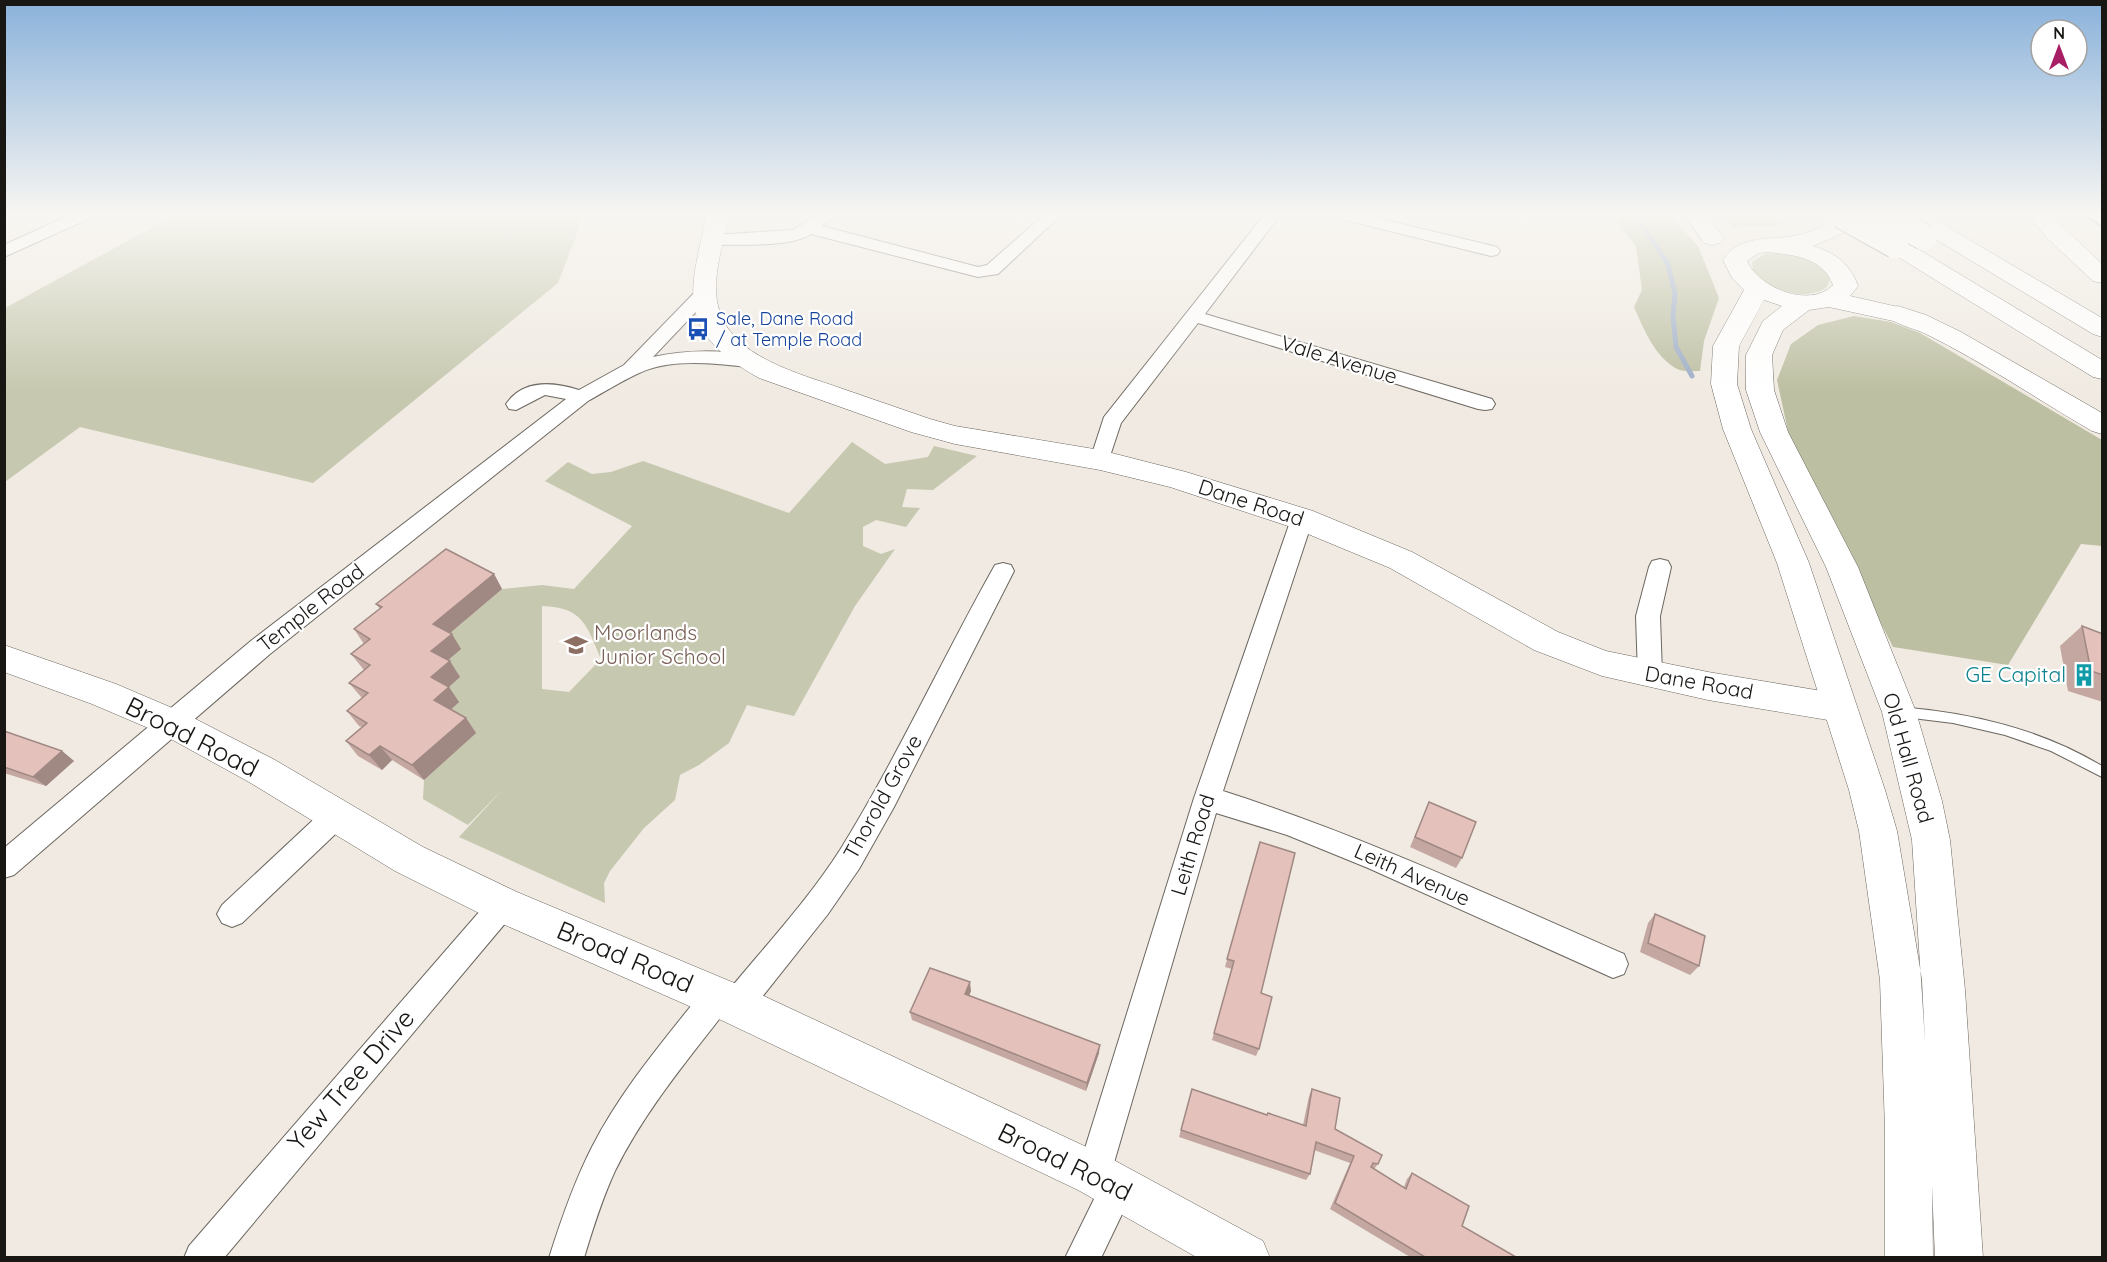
<svg xmlns="http://www.w3.org/2000/svg" width="2107" height="1262" viewBox="0 0 2107 1262" font-family="Quicksand,sans-serif">
  <style>
    .green { fill: #c6c8af; fill-rule: evenodd }
    .forest { fill: #bdbfa2 }
    .lines { fill: none; stroke-linecap: round; stroke-linejoin: round }
    .stream { stroke: #9eaec7; stroke-width: 5 }
    .lane-casing { stroke: #6b665f; stroke-width: 2 }
    .street-casing { stroke: #6b665f; stroke-width: 2 }
    .secondary-casing { stroke: #6b665f; stroke-width: 1 }
    .primary-casing { stroke: #6b665f; stroke-width: 1 }
    .highway-casing { stroke: #6b665f; stroke-width: 1 }
    .lane { fill: #fff; fill-rule: evenodd }
    .street { fill: #fff; fill-rule: evenodd }
    .secondary { fill: #fff; fill-rule: evenodd }
    .primary { fill: #fff; fill-rule: evenodd }
    .highway { fill: #fff; fill-rule: evenodd }
    .tram { stroke: #312e2b; stroke-width: 1.5 }
    .highway-bridge-casing { stroke: #6b665f; stroke-width: 28; stroke-linecap: butt }
    .highway-bridge { stroke: #fff; stroke-width: 26 }
    .wall { fill: #c4a7a1 }
    .shaded-wall { fill: #a08883 }
    .building { fill: #e4c2bb; stroke: #a08883; stroke-width: 1.5 }
    .labels { text-anchor: middle; stroke-width: 4.5; stroke-linejoin: round; paint-order: stroke }
    .far-transit-label { font-size: 18px; fill: #164399; stroke: #fff; text-anchor: start }
    .street-label { font-size: 21px; fill: #191714; stroke: #fff }
    .education-label { font-size: 21px; fill: #785e54; stroke: #fff; text-anchor: start }
    .culture-label { font-size: 21px; fill: #0d838f; stroke: #fff; text-anchor: end }
    .near-street-label { font-size: 26px; fill: #191714; stroke: #fff }
  </style>
  <rect width="100%" height="100%" fill="#f0eae2"/>
  <path class="green" d="M175 215H584L558 283 313 483 80 427 5 482V308Z
    M1782 253C1800 257 1821 260 1830 279L1827 287C1804 303 1769 289 1753 271L1752 262 1765 254Z
    M852 442 885 464 928 457 934 446 977 456 933 490 907 489 902 507 920 508 906 527 876 520 863 527V546L881 554 895 549 855 606 794 716 747 705 729 743 699 765 680 775 675 800 644 828 610 871 604 883 605 903 459 837 504 788 468 825 423 799 424 780 475 733 451 718 442 693 443 639 502 589 542 585 574 589 632 526 545 481 568 462 592 474 611 472 643 461 789 513ZM542 606C583 607 587 626 601 659L569 692 542 689Z"/>
  <path class="forest" d="M1615 215H1670L1698 246 1719 298 1704 341 1700 371C1693 371 1683 372 1677 369 1654 356 1644 329 1634 307L1642 290 1636 246 1620 227Z
    M1719 215H1760L1784 225 1733 227Z
    M1854 316 1891 322 1920 333 2102 440V546L2081 544 2008 665 1893 647 1791 445 1777 380 1791 344 1818 325Z"/>
  <g class="lines">
    <path class="stream" d="M1635 215 1668 264 1675 294 1673 316 1676 347 1692 376"/>
    <g class="lane-casing">
      <path id="lane" d="M1900 707C1972 713 2040 729 2102 766V777L2051 751 2005 735 1953 723 1896 716 1894 712 1896 708Z"/>
    </g>
    <g class="street-casing">
      <path id="street" d="M70 215H90L88 219 4 257V245Z
        M817 215H835L822 226 978 267 987 265 1044 215H1061L998 274 978 277 811 234C790 248 739 244 713 245L707 244 704 240 707 236 713 235 793 230Z
        M1264 215H1280L1205 314 1492 399 1495 404 1492 409 1485 410 1478 409 1198 323 1121 423 1107 465 1100 467 1093 465 1090 460 1104 417Z
        M1339 215H1365L1497 247 1500 251 1497 255 1491 256 1341 219Z
        M703 289 709 290 712 294 709 298 653 357C685 350 722 349 754 357L757 361 754 365 747 367C712 363 669 358 637 374 620 382 604 392 588 401L270 654 14 875 4 878V848L252 640 566 399 545 395 516 410 509 409 506 404C523 379 554 382 579 390L624 365 697 290Z
        M1302 511 1310 514 1313 519 1223 791C1361 835 1491 896 1624 954L1628 964 1624 974 1613 978 1368 868 1287 835 1216 813 1111 1173 1118 1170 1130 1175 1135 1187 1101 1258H1065L1099 1189 1094 1191 1082 1186 1077 1174 1194 798 1291 519 1294 514Z
        M1660 559 1668 561 1671 567 1660 616 1662 675 1659 682 1650 685 1641 682 1638 675 1636 616 1649 567 1652 561Z
        M1003 563 1011 565 1014 571 894 807 859 869 828 914 747 1016 736 1020 725 1016 724 1013C685 1063 643 1114 615 1171 602 1199 593 1228 584 1258H549C561 1220 574 1182 592 1147 622 1088 666 1038 706 987L717 982 728 987 729 990C767 944 808 900 840 850 897 758 942 659 995 565Z
        M337 803 347 807 351 815 347 823 242 923 232 927 222 923 217 914 222 905 327 807Z
        M503 892 513 896 517 905 513 914 224 1258H184L189 1246 493 896Z"/>
    </g>
    <g class="secondary-casing">
      <path id="secondary" d="M707 215H729C724 244 711 276 718 306 729 357 801 374 843 389 872 399 901 409 930 419L955 426 1100 450 1186 472 1313 511 1412 552 1558 632 1606 651 1708 672 1840 694 1852 698 1857 708 1852 718 1840 722 1708 700 1602 676 1534 650 1390 568 1291 527 1170 487 1100 470 955 444 911 432 759 378C676 331 688 296 707 215Z
        M4 645 116 684 184 713 275 760 423 847 517 892 751 990 1110 1158 1263 1241 1270 1258H1198L1078 1190 721 1020 489 918 395 871 249 782 160 733 92 704 4 672Z"/>
    </g>
    <g class="primary-casing">
      <path id="primary" d="M1841 215H1866L1845 232 1813 246C1836 253 1850 264 1858 286L1850 296 1907 309 1911 314 1907 319 1898 322 1829 307 1809 310 1783 330 1772 355 1774 390 1788 432 1858 567 1916 712 1942 801 1950 840 1965 990 1983 1258H1935L1932 1185 1933 1258H1885V1129L1880 980 1859 831 1849 790 1777 563 1723 429 1711 384 1713 346 1744 290 1732 278 1723 260C1741 233 1772 241 1799 235 1815 231 1828 224 1841 215ZM1765 252C1791 254 1823 257 1833 285 1810 309 1759 288 1747 261L1757 254ZM1764 300 1782 306 1763 321 1746 355V390L1760 432 1826 567 1882 712 1912 840 1925 1042 1922 980 1897 831 1885 790 1809 563 1751 429 1737 384 1739 346Z"/>
    </g>
    <g class="highway-casing">
      <path id="highway" d="M1684 215H1706L1724 238 1720 243 1712 245 1704 243Z
        M1901 215H1927L2102 318V337L2093 334 1904 220Z
        M2027 215H2050L2102 264V283L2093 281 2049 240Z
        M1895 238 1903 240 2102 360V379L2093 377 1887 250 1883 245 1887 240Z
        M1898 306 1926 315 1961 332 2102 413V434L2092 431C2037 399 1983 362 1926 334 1914 328 1892 324 1885 314L1889 309Z"/>
    </g>
    <use href="#lane" class="lane"/>
    <use href="#street" class="street"/>
    <use href="#secondary" class="secondary"/>
    <use href="#primary" class="primary"/>
    <use href="#highway" class="highway"/>
    <path class="tram" d="M2085 215 2102 227"/>
    <g class="highway-bridge-casing">
      <path id="highway-bridge" d="M1841 215 1895 245
        M1884 215 1924 237"/>
    </g>
    <use href="#highway-bridge" class="highway-bridge"/>
  </g>
  <path class="wall" d="M494 574 502 589 450 633 461 649 448 660 460 677 448 687 459 702 451 709 466 718 476 733 424 780 392 760 382 770 358 756 346 741 362 727 359 726 347 711 362 698 349 683 364 670 351 654 364 644 354 629 380 609 376 604Z
    M2082 626 2103 634V702L2068 691 2060 646Z
    M4 731 62 751 74 761 46 786 4 773Z
    M1429 802 1462 858 1456 868 1410 847Z
    M1260 842 1261 993 1259 1049 1256 1056 1212 1040 1232 969 1225 967Z
    M1655 914 1699 966 1690 975 1640 952 1648 923Z
    M971 991 969 996 1099 1053 1086 1091 912 1020 910 1012Z
    M1192 1089 1267 1115 1303 1125 1309 1096 1312 1089 1335 1129 1378 1164 1374 1169 1404 1187 1407 1179 1412 1173 1462 1226 1516 1257H1410L1330 1209 1350 1163 1314 1150 1310 1174 1306 1180 1179 1137Z"/>
  <path class="shaded-wall" d="M494 574 502 589 443 639 433 624Z
    M452 634 461 649 441 666 431 651Z
    M450 661 460 677 442 693 431 677Z
    M449 687 459 702 445 715 434 700Z
    M466 718 476 733 424 780 412 765Z
    M380 746 392 760 382 770 369 755Z
    M62 751 74 761 46 786 33 777Z
    M970 982 971 991 966 1002 965 994Z
    M1100 1045 1099 1053 1086 1091 1087 1083Z"/>
  <path class="building" d="M446 549 494 574 433 624 452 634 431 651 450 661 431 677 449 687 434 700 466 718 412 765 380 746 369 755 346 741 367 723 347 711 368 693 349 683 370 665 351 654 370 639 354 629 382 607 376 604Z
    M2082 626 2103 634V675L2091 671Z
    M4 731 62 751 33 777 4 767Z
    M1429 802 1476 822 1462 858 1415 837Z
    M1260 842 1295 853 1261 993 1272 997 1259 1049 1214 1033 1234 961 1227 959Z
    M1655 914 1705 936 1699 966 1648 943Z
    M930 968 970 982 965 994 1100 1045 1087 1083 910 1012Z
    M1192 1089 1267 1115 1268 1113 1306 1126 1312 1089 1340 1098 1335 1129 1382 1155 1378 1164 1373 1163 1371 1167 1406 1189 1412 1173 1469 1206 1462 1226 1516 1257H1425L1335 1203 1354 1156 1316 1142 1310 1174 1181 1130Z"/>
  <linearGradient id="sky" x2="0" y2="1"><stop stop-color="#8ab2db"/><stop offset="0.55" stop-color="#f8f6f2"/><stop offset="1" stop-color="#f8f6f2" stop-opacity="0"/></linearGradient>
  <rect width="2107" height="391" fill="url(#sky)"/>
  <defs>
    <g id="bus-bare" transform="scale(1.8)"><path d="M-5-6H5V4H4V6H2V4H-2V6H-4V4H-5ZM-3.5-4V0h7V-4ZM-3.5 1.2v1.5H-2V1.2ZM2 1.2v1.5H3.5V1.2Z" fill="#1a4fb4" stroke="#fff" stroke-width="2.5" paint-order="stroke"/></g>
    <g id="school-bare" transform="scale(1.8)"><path d="M0-5L7-2L0 1L-7-2ZM-4 1L0 2.5L4 1V4Q0 6-4 4Z" fill="#8d6e63" stroke="#fff" stroke-width="2.5" paint-order="stroke"/></g>
    <g id="building-bare" transform="scale(1.8)"><path d="M-4-6H4V6H1V3H-1V6H-4ZM-2.5-4.3h1.7v1.8h-1.7ZM.8-4.3h1.7v1.8H.8ZM-2.5-1h1.7V.8h-1.7ZM.8-1h1.7V.8H.8Z" fill="#0f9aa8" stroke="#fff" stroke-width="2.5" paint-order="stroke"/></g>
  </defs>
  <g fill-rule="evenodd">
    <use href="#bus-bare" x="698" y="329"/>
    <use href="#school-bare" x="576" y="645"/>
    <use href="#building-bare" x="2084" y="675"/>
  </g>
  <g class="labels">
    <g class="far-transit-label">
      <text x="716" y="325">Sale, Dane Road<tspan x="716" dy="21">/ at Temple Road</tspan></text>
    </g>
    <g class="street-label">
      <text transform="translate(1339 360) rotate(17)" y="7">Vale Avenue</text>
      <text transform="translate(1251 503) rotate(18)" y="7">Dane Road</text>
      <text transform="translate(311 608) rotate(-38)" y="7">Temple Road</text>
      <text transform="translate(1699 683) rotate(10)" y="7">Dane Road</text>
      <text transform="translate(1908 758) rotate(74)" y="7">Old Hall Road</text>
      <text transform="translate(883 797) rotate(-61)" y="7">Thorold Grove</text>
      <text transform="translate(1193 845) rotate(-73)" y="7">Leith Road</text>
      <text transform="translate(1412 875) rotate(24)" y="7">Leith Avenue</text>
    </g>
    <g class="education-label">
      <text x="594" y="640">Moorlands<tspan x="594" dy="24">Junior School</tspan></text>
    </g>
    <g class="culture-label">
      <text x="2066" y="682">GE Capital</text>
    </g>
    <g class="near-street-label">
      <text transform="translate(192 737) rotate(27)" y="9">Broad Road</text>
      <text transform="translate(625 957) rotate(23)" y="9">Broad Road</text>
      <text transform="translate(351 1080) rotate(-49)" y="9">Yew Tree Drive</text>
      <text transform="translate(1065 1162) rotate(26)" y="9">Broad Road</text>
    </g>
  </g>
  <rect width="2107" height="1262" fill="none" stroke="#191714" stroke-width="12"/>
  <g transform="translate(2059 48)"><circle r="28" fill="#ffffff" stroke="#a3a2a1" stroke-width="1.5"/>
  <path d="M0-4.5L10 22L0 15L-10 22Z" fill="#a81e64"/>
  <text y="-9" font-size="16" font-weight="bold" text-anchor="middle" fill="#191714">N</text>
  </g>
</svg>
